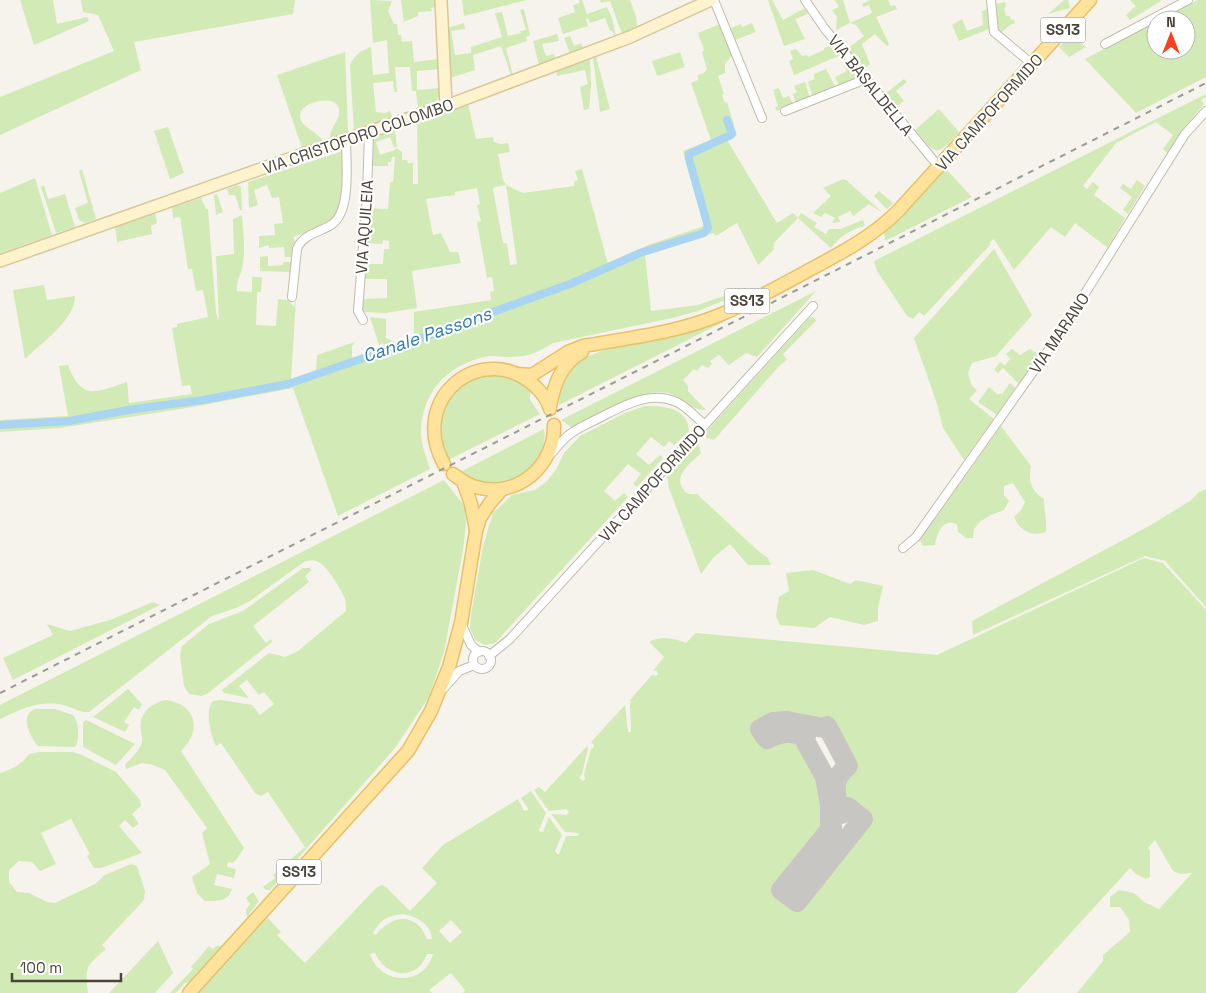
<svg xmlns="http://www.w3.org/2000/svg" width="1206" height="993" viewBox="0 0 1206 993" font-family="'Space Grotesk',sans-serif">
  <style>
    .green { fill: #d2eab5; fill-rule: evenodd }
    .lines { fill: none; stroke-linecap: round; stroke-linejoin: round }
    .canal { stroke: #a9d4f2; stroke-width: 8 }
    .taxiway { stroke: #c8c6c3; stroke-width: 20 }
    .street-casing { stroke: #c2bbae; stroke-width: 10 }
    .secondary-casing { stroke: #d6c79b; stroke-width: 14 }
    .primary-casing { stroke: #e6c16a; stroke-width: 15 }
    .street { stroke: #fff; stroke-width: 8 }
    .secondary { stroke: #fff3cd; stroke-width: 11 }
    .primary { stroke: #ffe39c; stroke-width: 12 }
    .rail { stroke: #9a9a9a; stroke-width: 2; stroke-dasharray: 6 6; stroke-linecap: butt }
    .labels { text-anchor: middle; stroke-width: 4.5; stroke-linejoin: round; paint-order: stroke }
    .shield { fill: #fff; stroke: #817c74; stroke-width: 1 }
    .shield-label { font-size: 15px; font-weight: bold; fill: #4b4439 }
    .street-label { font-size: 16px; fill: #4b4439; stroke: #fff }
    .water-label { font-size: 18px; font-style: italic; fill: #2e7ab2; stroke: #fff }
  </style>
  <rect width="100%" height="100%" fill="#f6f3ec"/>
  <path class="green" d="M20 0H53L57 24 87 17 89 21 34 45Z
    M81 0H295L293 14 134 42 141 70 0 135V97L114 51 98 15 83 12Z
    M370 0 392 1 388 11 394 24H397L398 35H401L402 42 412 41 414 62 440 59V69L417 71V90L441 88C439 104 431 104 418 109L416 91H412L410 67H395L397 92H394L393 81 373 83 376 112 385 113 390 111 393 119 354 132 350 65C354 55 361 51 371 47L373 75 389 73 387 40 373 43Z
    M401 0H436V7L431 8 432 11 418 12V16L404 22Z
    M462 0H527L464 16Z
    M579 0H582L587 14 607 7 612 18 616 36H615L612 31H610L605 18 590 23 588 18 586 19 588 26 563 34 558 18 575 12 573 5 580 3Z
    M600 0H630L636 16 637 26 622 34 610 1 601 3Z
    M768 0H772L783 20 805 8 808 14 795 19 805 39 784 46Z
    M835 0H843L850 23 872 13 869 5 863 7 862 4 871 0H888L891 6 895 5 897 9 876 17 889 44 887 46 875 34 862 44 870 64 864 69 847 49 864 36 856 25 850 23 836 30 837 17 832 10 839 7Z
    M1064 0H1068L1070 8 1048 14Z
    M1130 0H1160L1161 1 1130 20 1126 15 1136 6Z
    M1198 0H1206V77L1136 113 1085 59 1156 22V50H1186V20H1159Z
    M1005 2 1006 7 1004 8 1006 16H1010L1011 20 1014 19 1015 23 1010 25 1001 33 999 31 996 4Z
    M524 9 530 35 526 37 527 41 506 48 513 75H511L501 46 473 55 475 70 450 78 445 29 464 23 465 29 451 31 455 55 471 53V47L502 37 495 13 502 12 508 36 521 33 520 31 526 30 520 10Z
    M989 9 991 28 959 41 952 25 962 19 967 31 983 25 982 11Z
    M752 23 756 32 735 40 731 28 741 24 742 27Z
    M720 24 732 55 725 64V73L718 76 724 94 722 95 725 103 727 102 734 125 732 126 737 135 727 140 777 223 793 213 798 218 801 213 817 223 814 227 826 234 829 229H840L863 220 865 226C851 229 839 237 831 248L798 218 774 243V249L758 265 737 223 716 236 713 233 645 255 651 311 698 305 732 293 735 296 698 311 672 318 553 343C536 354 527 357 507 357 500 357 491 355 484 357 445 366 420 395 421 436 422 447 427 459 430 469L338 516 293 388 193 407 60 428 0 432V420L68 416 59 366 68 365C82 402 96 392 127 382L129 403 192 394 190 385 182 386 172 328 177 327V324L208 317 203 290 196 291 192 269H188L180 217 173 218 172 207 201 198 206 209H208L216 313 219 321 216 256 234 254 233 219 242 215C243 232 246 251 242 268 240 277 236 281 237 291L252 292V277H262L261 292H257L256 325 276 326 278 299 288 300 294 307 296 299 291 380 316 371 317 355 355 342 352 346V358L384 347 383 343 379 345 370 317 386 319V338L397 343 414 336V312L491 300 490 292 494 291 492 277 487 278 477 222 481 221 477 205 480 204 477 188 455 192V195L426 199 433 235 441 233 450 252H458L461 263 412 271 417 308 386 313 362 312 363 299 387 298V279H365L366 264H383L384 249H389V241L383 240 382 244 367 243 369 208 388 209 390 182H393L395 157H392L391 162H388V166H371L372 138 395 130 397 147H394L390 137 376 142 380 155 395 150 396 148 402 152V160H407L408 163H413V184H418L417 122 468 104 476 139 493 137 494 142 501 144 508 143 510 152 498 154 503 180 506 185 523 193 574 186V182L578 180 575 171 582 169 608 264 648 245 704 226 683 151 711 140 691 83 698 80V75L704 73 707 69 702 52 704 50 698 33ZM506 185 517 264 510 265 507 243H503L493 189 495 187Z
    M557 34 559 41 542 44 546 56 554 54 556 59 539 65 533 41Z
    M1071 34 1086 47 1069 57 1059 47Z
    M570 36 574 46 581 43 583 48 570 54 564 38Z
    M832 45 841 55 794 75 789 61 793 59 790 51 796 49 802 56 807 55 808 57 824 50V48Z
    M345 52 348 133 330 139C329 128 341 120 339 109 337 93 299 102 300 116 300 127 317 131 323 141L302 148 277 75Z
    M680 52 685 67 657 76 652 61Z
    M596 57 610 109 600 112 593 58Z
    M590 59 591 86 589 109 584 110 580 87 588 84 585 70 557 76 556 72Z
    M845 61 859 79 839 86 835 77 847 71 842 62Z
    M826 69 836 88 813 97 808 82 814 79V74Z
    M904 79 907 82 896 91 904 101 896 107 885 94Z
    M805 82 810 98 796 103 793 94 797 92 794 86Z
    M779 88 783 98 789 96 793 104 777 111 775 107 778 106 773 90Z
    M1206 94V97L1201 100 1204 104 1187 125 1167 153 1163 149 1173 135 1156 122 1116 143 1083 186 1087 189 1093 182 1099 187 1094 195 1125 218 1108 248 1075 223 1065 237 1051 227 1014 270 994 239 990 242V245L924 316 919 312 913 319 907 316 877 271 874 261Z
    M939 109 959 132C936 158 936 155 915 130Z
    M168 127 184 173 170 179 154 131Z
    M343 151 344 152C344 173 348 208 329 222 318 230 305 233 293 237L295 242 293 257H285L284 247 269 248V245L259 248V236L275 235 274 224 283 223 279 197 272 198 267 185 254 190 258 205 249 208 248 182Z
    M945 168 972 197 885 241 884 232 899 220Z
    M82 169 96 219 85 223 79 220 75 208 88 203 79 171Z
    M35 178 52 235 0 253V193Z
    M843 179 846 180 883 213 869 204 853 216 850 211 838 217 840 222 832 223 835 218 825 213 821 217 813 213 831 196 823 188Z
    M1137 180 1145 186 1128 214 1123 210 1132 197 1120 188 1123 184 1131 189Z
    M44 185 48 199 65 194 75 227 56 233 41 187Z
    M238 185 241 187 242 210H240L235 195H229L227 189Z
    M879 191 893 203 887 209 874 196Z
    M217 194 223 212 216 215 214 195Z
    M155 213 157 223 151 226 152 234 117 242 115 226Z
    M994 249 1032 315 996 356 972 363 968 373 972 386 977 390 969 399 994 419 964 460 943 428 937 404 914 338Z
    M268 256V266L283 265V262H292L291 272 260 271V257Z
    M44 285 47 300 75 296C76 319 40 344 25 359L13 290Z
    M816 291 757 357 746 353 729 365 719 355 710 361 712 364 708 368 702 365 697 371 694 369 683 380 688 386V391L706 410C692 411 681 396 668 393 641 387 597 415 574 427H571L561 420Z
    M737 315 559 405C560 388 563 375 576 364 597 345 661 341 690 332 706 327 722 321 737 315Z
    M812 317 815 318 816 321 783 354 787 360 780 365 714 440 707 438 704 434 809 318Z
    M1012 349 1020 355 1030 349 1039 355 1019 384 1003 368 998 373 994 370 1000 362 1005 365 1010 359 1006 354Z
    M498 374C513 379 524 383 535 395L530 393V400L540 414 448 460 441 446 440 414 445 402 462 383 479 376Z
    M1010 383 1016 388 997 415 978 402 989 387 997 394H1002Z
    M645 406C664 406 688 407 689 432L674 445 669 441 664 447 651 437 636 454 649 465 660 455 663 458 637 487 633 484 641 474 628 464 604 491 615 501 624 493 628 497 495 643 485 645 475 640 470 628 471 615 483 546 493 513 512 495 535 490 546 482 556 470 564 453 580 436 625 413Z
    M1001 426 1031 466C1028 481 1031 491 1044 499 1044 511 1047 521 1046 532 1030 537 1020 531 1014 517L1021 510 1025 502 1013 483 1004 486V495L1009 501 1004 510 991 515 981 521 974 529 973 538H966L958 532 957 524C942 518 937 533 935 545L923 546 920 540Z
    M544 429C549 459 518 484 489 482 478 482 469 477 460 472Z
    M697 443 699 446 701 453C692 462 673 475 683 489 686 494 691 495 697 494L757 550 768 558 771 565H748L730 544 714 557 701 574 669 488 667 476Z
    M444 480 465 507 466 524 463 550 444 652 429 697 395 748 270 890H266L263 887 275 878 273 875 305 847 268 792 261 796 255 793 221 743 216 746C211 736 204 711 213 701L221 700 252 705 260 715 274 704 264 692 259 695 247 680 239 686 249 698 224 693 222 690 269 653 285 657 298 651 346 611C346 607 346 602 345 599 341 589 328 568 320 563 315 559 309 560 304 562L250 601 236 608 212 616 89 712C80 713 72 707 63 705 39 700 21 709 0 719V705Z
    M1206 489V607L1165 561 1145 556 973 635 972 621 1151 525 1190 501 1199 492Z
    M1144 558 1163 563 1206 610V993H1077L1103 961V955L1130 932 1129 920 1120 907H1110V897L1119 890 1134 893 1144 902 1159 909 1192 873 1181 874 1173 871 1155 840 1148 848 1150 851V877L1146 879 1136 874 1130 868 1016 993H463L465 990 451 973 429 990 432 993H198L267 917 281 932 277 935 305 963 377 887 382 885 386 887 410 911 437 883 422 868 443 845 518 799 524 811 528 810V808L521 798 531 791 546 813 539 830V831L543 832 549 817 562 835 555 851 557 854H559L566 836H578L579 833 565 832 551 814 567 815 569 811 566 809 549 811 534 790 539 787 545 792 587 746 588 749 582 774 579 778 583 781 585 779 584 775 591 749 593 748 594 745 591 742 625 705 628 732H631L630 706 631 702 630 700 652 675 656 676 658 674 656 670 653 671 664 657 649 642C660 635 675 638 686 643L696 633 937 655ZM787 721 824 728 827 726 847 766C830 780 836 789 838 810L842 814 848 807 863 819 796 902 781 890 832 827 830 824V805L825 777 804 739 806 737C791 731 781 732 767 739L760 729 773 722ZM403 914C417 917 430 923 432 939H427C417 912 392 914 376 935L373 933C381 919 387 916 403 914ZM451 920 462 932 450 943 439 931ZM375 953C385 978 418 981 427 954H433C424 987 380 985 370 954Z
    M303 568H310L312 570 305 576 309 582 253 626 266 643 271 639 272 642 207 694 201 696 189 694 184 686 180 656 182 646 209 624 243 611Z
    M813 570 850 584 856 580 883 586 878 608V621L864 625 830 617 814 628 780 625 776 616 779 597 789 591 786 573Z
    M153 602 160 605 13 680 3 658 53 635 47 624 70 631 110 620Z
    M128 689 142 704 139 710 134 707 124 722 129 725 125 732 93 717Z
    M166 700C197 704 202 731 181 751L244 848 236 860 232 863 228 862 227 867 236 869 234 878 217 874 214 885 232 889C228 902 217 901 205 901L197 893 192 877 210 864 202 833 207 828 165 770 153 765 142 763 126 769 125 764C132 758 139 751 142 742 143 737 141 735 141 731 138 714 151 703 166 700Z
    M35 709H55L73 715C79 723 80 739 75 747L38 746C30 737 19 715 35 709Z
    M86 720 135 744 116 765 83 747V722Z
    M39 752H73L82 755 116 772 140 800 141 806 132 814 139 824 133 828 125 820 119 826 142 853 101 868H94L87 856 90 854 71 819 41 833 56 864 40 871 32 862 19 861 9 870V882L17 892 29 893 47 902 55 903 95 884 105 875 131 864 137 866 145 891 144 900 102 945 106 949C86 967 85 965 88 993H0V773C13 769 22 764 29 754Z
    M253 892 259 901 249 914V917L189 983H185L176 993H170L193 969 191 967 209 946 213 949 216 946H221L247 918 246 910 250 904 246 898Z
    M158 941 173 973 155 993H109Z"/>
  <g class="lines">
    <path class="canal" d="M0 425 69 421 134 409 203 400 288 384 399 346 570 284 640 253 704 233 708 228 707 223 689 159V154L731 135 732 133 727 120"/>
    <path class="taxiway" d="M787 721 824 728 827 726 848 766C831 779 836 790 838 810L842 814 848 807 863 819 797 902 781 890 832 827 830 824V805L825 777 804 739 806 737C791 731 781 732 767 739L760 729 773 722Z"/>
    <g class="street-casing">
      <path id="street" d="M714 0 762 118
        M805 0 825 29 939 167
        M991 0 994 32 1032 64
        M1105 44 1188 0
        M785 111 866 79
        M292 297 297 249C303 234 318 233 331 225 352 212 346 162 346 140
        M363 320 358 311 367 195 369 133
        M551 454C557 447 562 440 570 434 579 427 590 423 601 417 623 406 649 391 674 401 686 405 695 417 705 425
        M903 548 916 537 1057 338 1185 134 1206 111
        M462 625 471 645 479 652
        M473 660a9 9 0 1 1 18 0a9 9 0 1 1-18 0Z
        M489 656 510 639 813 306
        M444 688 459 671 474 665"/>
    </g>
    <g class="secondary-casing">
      <path id="secondary" d="M441 0 446 106
        M0 261 303 154 446 106 630 37 711 0"/>
    </g>
    <g class="primary-casing">
      <path id="primary" d="M517 374 532 375 568 352 583 346C628 338 675 333 717 316 750 303 782 285 813 268 843 252 873 236 898 211L1090 0
        M550 407C554 384 561 364 582 352
        M444 464C407 397 484 338 536 387 542 393 548 401 550 409
        M453 474C460 479 467 485 476 487 517 499 555 466 554 425
        M463 481 471 504 476 530
        M189 993 408 751 431 711 449 667 461 623 476 531 480 518 490 503 502 489"/>
    </g>
    <use href="#street" class="street"/>
    <use href="#secondary" class="secondary"/>
    <use href="#primary" class="primary"/>
    <path class="rail" d="M0 693 1206 83"/>
  </g>
  <g class="labels">
    <g class="shield">
      <rect x="1040.5" y="17.5" width="45" height="25" rx="4"/>
      <rect x="724.5" y="288.5" width="45" height="25" rx="4"/>
      <rect x="276.5" y="859.5" width="45" height="25" rx="4"/>
    </g>
    <g class="shield-label">
      <text x="1063" y="35">SS13</text>
      <text x="747" y="306">SS13</text>
      <text x="299" y="877">SS13</text>
    </g>
    <g class="street-label">
      <text transform="translate(871 85) rotate(51)" y="6">VIA BASALDELLA</text>
      <text transform="translate(989 112) rotate(-48)" y="6">VIA CAMPOFORMIDO</text>
      <text transform="translate(358 136) rotate(-19)" y="6">VIA CRISTOFORO COLOMBO</text>
      <text transform="translate(364 227) rotate(-86)" y="6">VIA AQUILEIA</text>
      <text transform="translate(1059 333) rotate(-56)" y="6">VIA MARANO</text>
      <text transform="translate(652 483) rotate(-48)" y="6">VIA CAMPOFORMIDO</text>
    </g>
    <g class="water-label">
      <text transform="translate(427 335) rotate(-19)" y="6">Canale Passons</text>
    </g>
  </g>
  <g transform="translate(1171 35)"><circle r="24" fill="#ffffff" stroke="#b7b4b0"/>
  <path d="M0-4L9 19L0 12L-9 19Z" fill="#fc3f1d"/>
  <text y="-8" font-size="14" font-weight="bold" text-anchor="middle" fill="#4b4439">N</text>
  </g>
  <path d="M12 973v8h109v-8" fill="none" stroke="#4b4439" stroke-width="2.5"/>
  <text x="20" y="973" font-size="15" fill="#4b4439" stroke="#ffffff" stroke-width="4" paint-order="stroke">100 m</text>
</svg>
